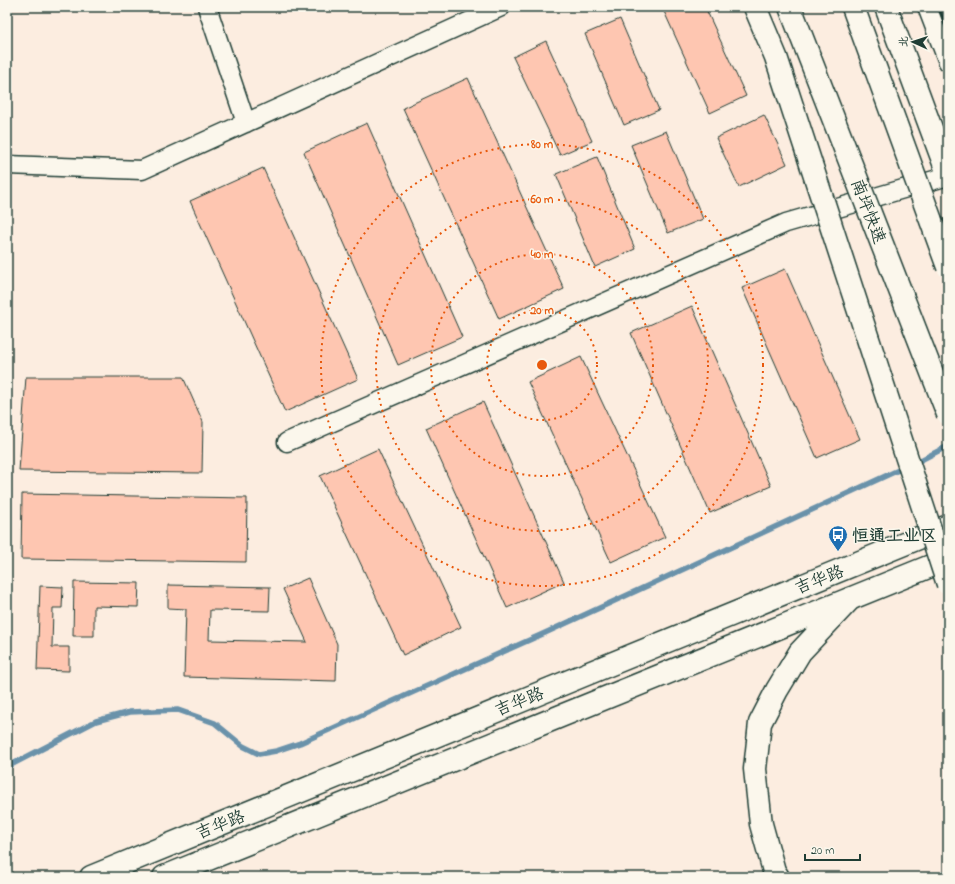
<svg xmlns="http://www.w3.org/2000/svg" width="955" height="884" viewBox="0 0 955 884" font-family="'Indie Flower','LXGW WenKai TC',sans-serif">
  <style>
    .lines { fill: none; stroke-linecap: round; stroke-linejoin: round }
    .stream { stroke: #6a92aa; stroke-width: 5.5 }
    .building { fill: #fec6b1; stroke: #1f3d34 }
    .street-casing { stroke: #1f3d34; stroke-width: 21 }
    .primary-casing { stroke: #1f3d34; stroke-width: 25 }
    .highway-casing { stroke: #1f3d34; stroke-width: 25 }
    .street { stroke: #fbf7ec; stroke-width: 18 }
    .primary { stroke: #fbf7ec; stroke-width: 22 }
    .highway { stroke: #fbf7ec; stroke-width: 22 }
    .rail { stroke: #1f3d34; stroke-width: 3 }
    .highway-bridge-casing { stroke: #1f3d34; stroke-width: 25; stroke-linecap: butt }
    .highway-bridge { stroke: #fbf7ec; stroke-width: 22 }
    .ring { fill: none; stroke: #e8590c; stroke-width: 2; stroke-dasharray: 2 4 }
    .labels { text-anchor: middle; stroke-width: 3; stroke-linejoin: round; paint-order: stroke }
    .street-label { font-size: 17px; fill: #1f3d34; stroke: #fbf7ec }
    .poi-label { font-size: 17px; font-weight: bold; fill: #1f3d34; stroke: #fbf7ec; text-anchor: start }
    .centre { fill: #e8590c; stroke: #fbf7ec; stroke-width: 2 }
    .ring-label { font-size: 12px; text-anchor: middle; font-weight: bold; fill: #e8590c; stroke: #fbf7ec; stroke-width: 3; stroke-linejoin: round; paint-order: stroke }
  </style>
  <rect width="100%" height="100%" fill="#fcede0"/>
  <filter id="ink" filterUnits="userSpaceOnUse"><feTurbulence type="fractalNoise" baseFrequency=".025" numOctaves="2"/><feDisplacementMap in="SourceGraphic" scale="8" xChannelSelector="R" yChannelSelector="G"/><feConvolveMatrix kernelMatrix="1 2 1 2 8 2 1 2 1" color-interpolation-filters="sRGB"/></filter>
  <g filter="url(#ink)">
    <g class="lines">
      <path class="stream" d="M913 464 948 446
        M7 767 96 721 130 712 178 710 215 723 243 746 259 754 276 751 300 743 545 633 905 467"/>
    </g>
    <path class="building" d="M662 7H705L746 96 710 113Z
      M620 19 659 110 624 125 585 34Z
      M546 41 592 141 560 155 513 57Z
      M468 78 564 289 499 319 403 108Z
      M764 115 787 164 739 187 716 138Z
      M367 123 462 337 398 365 304 152Z
      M666 131 703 219 668 233 631 145Z
      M597 157 635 249 595 267 556 174Z
      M263 168 358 379 285 412 190 201Z
      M785 269 860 439 817 458 742 288Z
      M692 306 771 486 710 513 631 333Z
      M581 357 665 537 611 562 528 382Z
      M26 377H183L203 422 202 473 19 471Z
      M483 402 564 582 507 608 426 428Z
      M378 449 461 627 403 655 320 476Z
      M22 494 247 498 246 562 21 559Z
      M308 578 337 644 336 681 184 677 186 609 168 608V585L270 587 269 611 210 610 209 640 307 642 283 589Z
      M74 582 139 583 138 607 94 606V636H73Z
      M40 586 63 587 62 608H53L52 647H69V671L37 670Z"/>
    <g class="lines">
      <g class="street-casing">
        <path id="street" d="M207 7 246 123
          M927 7 948 62
          M7 165 142 170 501 7
          M287 442 786 223 948 176"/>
      </g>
      <g class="primary-casing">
        <path id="primary" d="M91 877 948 526
          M164 877 948 559"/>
      </g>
      <g class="highway-casing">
        <path id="highway" d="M886 7 948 174
          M778 877 774 871 761 824 755 769 760 723 777 690 800 652 850 599"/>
      </g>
      <use href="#street" class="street"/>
      <use href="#primary" class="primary"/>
      <use href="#highway" class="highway"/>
      <path class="rail" d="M939 7 948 32"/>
      <g class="highway-bridge-casing">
        <path id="highway-bridge" d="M755 7 776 57 948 584
          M790 7 948 414
          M853 7 948 267"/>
      </g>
      <use href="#highway-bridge" class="highway-bridge"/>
    </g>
  </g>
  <g class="ring">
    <circle cx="542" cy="365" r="55"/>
    <circle cx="542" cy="365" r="111"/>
    <circle cx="542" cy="365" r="166"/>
    <circle cx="542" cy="365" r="221"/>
  </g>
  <defs>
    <g id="bus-pin" transform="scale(1)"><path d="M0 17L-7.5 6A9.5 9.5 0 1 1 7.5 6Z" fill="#1f6fb2" stroke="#fbf7ec"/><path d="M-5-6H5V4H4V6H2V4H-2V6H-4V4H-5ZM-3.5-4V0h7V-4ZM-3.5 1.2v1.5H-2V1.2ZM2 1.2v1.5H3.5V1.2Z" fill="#fff"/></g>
  </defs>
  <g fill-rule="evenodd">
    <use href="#bus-pin" x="838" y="535"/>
  </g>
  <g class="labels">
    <g class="street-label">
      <text transform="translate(869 211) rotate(69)" y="6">南坪快速</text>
      <text transform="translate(819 579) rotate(-22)" y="6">吉华路</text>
      <text transform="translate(519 701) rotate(-22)" y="6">吉华路</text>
      <text transform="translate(220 824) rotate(-22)" y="6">吉华路</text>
    </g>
    <g class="poi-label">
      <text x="852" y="541">恒通工业区</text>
    </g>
  </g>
  <circle cx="542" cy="365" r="6" class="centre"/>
  <g class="ring-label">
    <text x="542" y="148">80 m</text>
    <text x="542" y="203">60 m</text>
    <text x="542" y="258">40 m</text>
    <text x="542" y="314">20 m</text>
  </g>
  <rect width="955" height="884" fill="none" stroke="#fbf7ec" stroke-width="24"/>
  <rect x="12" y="12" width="931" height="860" fill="none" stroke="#1f3d34" stroke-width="1.5" filter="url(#ink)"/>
  <g transform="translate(913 42) rotate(273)" stroke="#fbf7ec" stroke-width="3" paint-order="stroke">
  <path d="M0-3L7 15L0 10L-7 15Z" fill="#1f3d34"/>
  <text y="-6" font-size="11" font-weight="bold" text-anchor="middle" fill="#1f3d34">北</text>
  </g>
  <path d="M805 854v6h55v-6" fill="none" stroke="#1f3d34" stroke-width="2"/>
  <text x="811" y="854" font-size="12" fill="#1f3d34" stroke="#fbf7ec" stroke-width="3" paint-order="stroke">20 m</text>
</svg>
